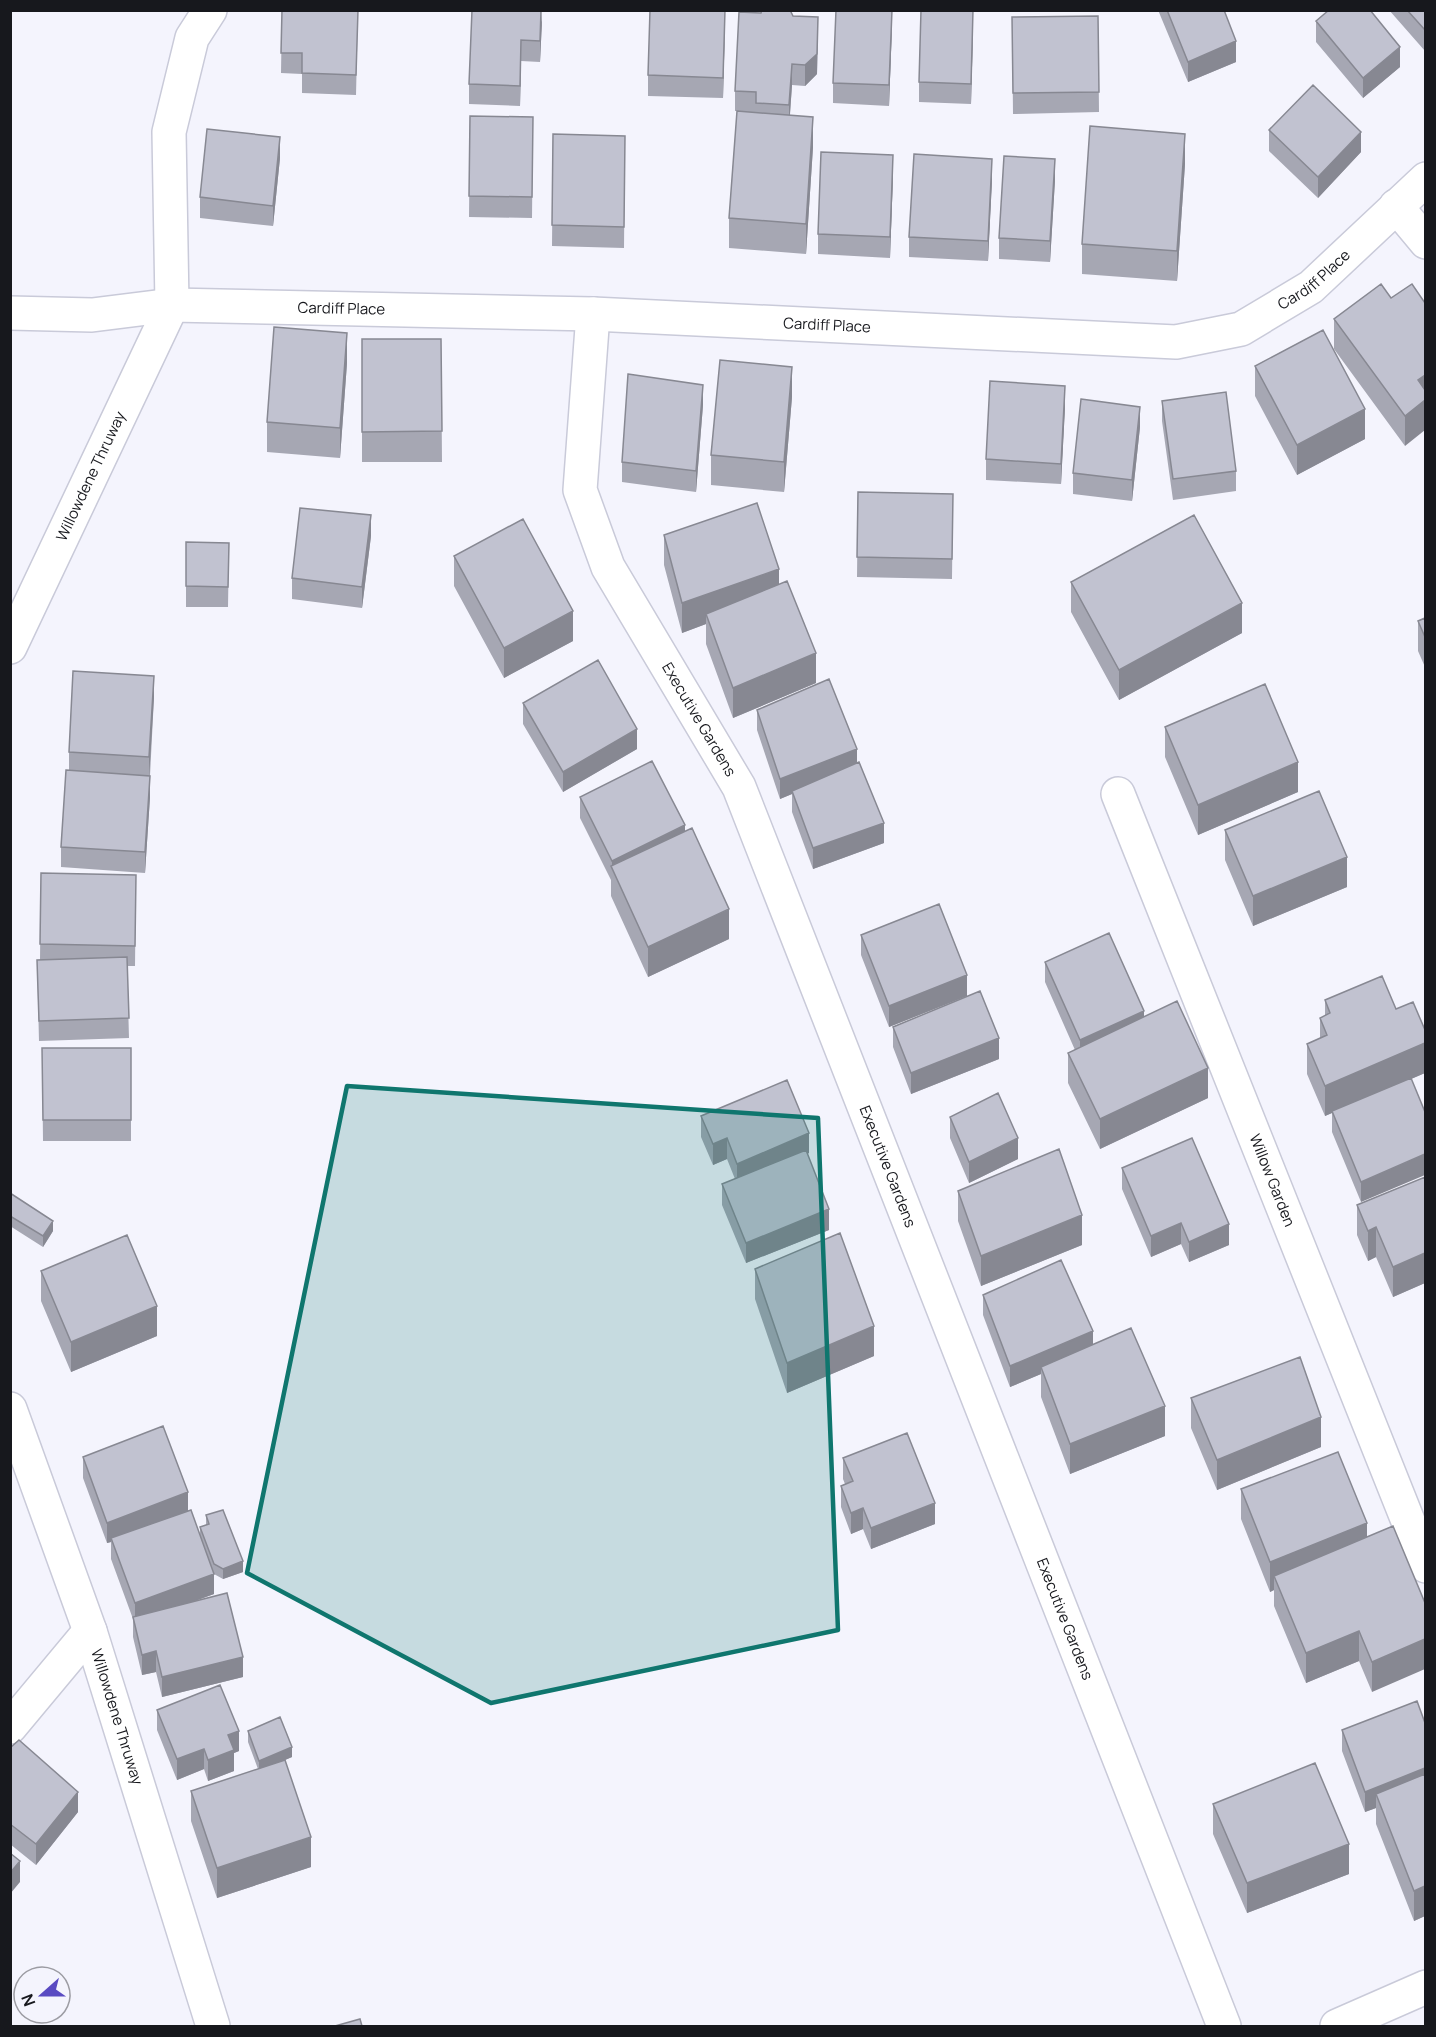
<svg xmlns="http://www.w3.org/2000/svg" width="1436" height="2037" viewBox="0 0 1436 2037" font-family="Manrope,sans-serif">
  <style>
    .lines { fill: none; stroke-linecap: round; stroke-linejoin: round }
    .street-casing { stroke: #c9cad9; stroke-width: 36 }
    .street { stroke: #fff; stroke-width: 33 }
    .wall { fill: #a6a7b3 }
    .shaded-wall { fill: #878892 }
    .building { fill: #c1c2d0; stroke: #878892; stroke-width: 1.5 }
    .marked { fill: #0f766e; fill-opacity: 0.2; stroke: #0f766e; stroke-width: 4.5; stroke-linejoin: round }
    .labels { text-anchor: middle; stroke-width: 6; stroke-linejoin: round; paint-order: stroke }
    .street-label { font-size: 15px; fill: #17181d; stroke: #f4f4fd }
  </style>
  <rect width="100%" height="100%" fill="#f4f4fd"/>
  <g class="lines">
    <g class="street-casing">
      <g id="street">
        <path d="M1396 206 1426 242"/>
        <path id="s1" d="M10 313 92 315 172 305 593 314 1176 342 1241 329 1311 287 1426 179"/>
        <path id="s2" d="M593 314 580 490 608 567 739 787 1224 2026"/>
        <path id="s3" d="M10 647 172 305 169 132 192 38 210 10"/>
        <path id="s4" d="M1118 794 1426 1566"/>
        <path id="s5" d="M10 1409 90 1631 213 2026"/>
        <path d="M10 1727 90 1631"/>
        <path d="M1337 2026 1426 1987"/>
      </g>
    </g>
    <use href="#street" class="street"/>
  </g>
  <path class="wall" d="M282 10H358L356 95 302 93V74L281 73Z
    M1158 10H1224L1236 62 1188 82Z
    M1389 10H1425V51Z
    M793 16 818 38 817 74 805 86 792 85 790 115 813 147 806 254 729 248V218L737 111H735V91Z
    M1098 16 1099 112 1013 114 1012 17Z
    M542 21 540 62 521 61 520 106 469 104V84Z
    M1316 21 1400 67 1363 98 1316 42Z
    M725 24 723 98 648 96V75Z
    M892 25 889 106 833 103V83Z
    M973 31 971 104 919 102V82Z
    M470 116 533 117 532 218 469 217Z
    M1269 130 1361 152 1318 198 1269 151Z
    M553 134 625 136 624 248 552 246Z
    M280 158 273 226 200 218V197Z
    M1185 164 1177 281 1082 274V244Z
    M893 176 890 258 818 254V234Z
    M992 180 988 261 909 257V237Z
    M1055 180 1050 262 999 259V238Z
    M1412 284 1405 446 1334 349V319L1391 298Z
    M362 339H441L442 462H362Z
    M347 363 340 458 267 452V422Z
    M1255 366 1365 439 1297 475 1255 396Z
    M792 397 784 492 711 485V455Z
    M1162 401 1236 471V491L1173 500 1162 421Z
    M703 405 696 492 622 482V462Z
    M1065 407 1061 484 986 480V459Z
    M1140 427 1132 501 1073 494V473Z
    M858 492 953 494 952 579 857 577Z
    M664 535 779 585 816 683 733 718 706 644V624L682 633 664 565Z
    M371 536 362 608 292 599V578Z
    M186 542 229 543 228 607H186Z
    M454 556 573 641 504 678 454 586Z
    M1071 582 1242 633 1119 700 1071 612Z
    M1425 618V667L1418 651V621Z
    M154 697 150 776V797L145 873 61 867V847L69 770V752Z
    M523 703 637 749 563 792 523 724Z
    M757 710 857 763 884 843 813 869 792 812V794L780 799 757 730Z
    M1165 727 1298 792 1198 835 1165 757Z
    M580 797 685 832 729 939 648 977 611 896V880L580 818Z
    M1225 830 1347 887 1253 926 1225 860Z
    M41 873 136 875 135 966H127L129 1038 39 1041 37 960H40Z
    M861 935 967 996 889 1027 861 955Z
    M1045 962 1144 1017 1208 1098 1100 1149 1068 1083V1053L1075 1050 1045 982Z
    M1325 1000 1396 1009 1425 1030V1073L1411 1079 1361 1202 1332 1132V1113L1325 1116 1307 1074V1044L1320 1038V1018L1325 1016Z
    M893 1027 999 1059 911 1094 893 1047Z
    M42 1048H131V1141H43Z
    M701 1116 809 1153 807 1154 829 1230 746 1263 722 1205V1184L735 1179 727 1159 713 1165 701 1137Z
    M950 1117 1018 1159 969 1183 950 1138Z
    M1122 1168 1229 1245 1189 1262 1181 1244 1151 1257 1122 1189Z
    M1425 1177V1283L1393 1297 1376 1257 1368 1261 1357 1235V1205Z
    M958 1191 1082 1245 981 1286 958 1221Z
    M10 1193 53 1231 43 1247 10 1226Z
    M755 1269 874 1356 787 1393 755 1299Z
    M41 1271 157 1336 71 1372 41 1301Z
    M983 1295 1093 1344 1165 1436 1070 1474 1041 1397V1374L1010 1387 983 1315Z
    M1191 1398 1321 1447 1217 1490 1191 1428Z
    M83 1457 188 1511 200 1535V1527L206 1525V1515L243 1572 223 1579 214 1574V1594L198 1600 243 1677 162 1697 156 1672 142 1675 133 1637V1619L111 1559V1542L107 1543 83 1478Z
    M843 1458 935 1524 871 1549 863 1529 851 1534 841 1507V1486L845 1484 843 1479Z
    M1241 1489 1367 1537 1393 1526 1372 1692 1359 1661 1306 1683 1274 1606V1590L1270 1592 1241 1519Z
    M157 1710 239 1751 234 1753V1771L208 1781 204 1769 177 1780 157 1730Z
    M1425 1723V1916L1414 1921 1376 1824V1808L1365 1812 1342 1751V1730Z
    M248 1731 292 1757 285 1760 311 1867 217 1898 191 1821V1791L258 1769 248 1742Z
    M10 1748 78 1812 36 1865 10 1844Z
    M1213 1804 1349 1874 1247 1913 1213 1834Z"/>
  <path class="shaded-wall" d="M542 10V21L540 62V41Z
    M725 10V24L723 98V78Z
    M892 10V25L889 106V85Z
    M973 10V31L971 104V84Z
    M818 17 817 74 805 86V65Z
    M521 40V61L520 106V86Z
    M1236 41V62L1188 82V62Z
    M1400 47V67L1363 98V78Z
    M792 64V85L789 126V105Z
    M813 117V147L806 254V224Z
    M1361 132V152L1318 198V177Z
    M1185 134V164L1177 281V251Z
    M280 137V158L273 226V206Z
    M893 155V176L890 258V237Z
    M992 159V180L988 261V241Z
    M1055 159V180L1050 262V241Z
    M347 333V363L340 458V428Z
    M792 367V397L784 492V462Z
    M1425 375V430L1405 446V416L1418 380Z
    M703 385V405L696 492V471Z
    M1065 386V407L1061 484V464Z
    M1140 407V427L1132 501V480Z
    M1365 409V439L1297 475V445Z
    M371 515V536L362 608V587Z
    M779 569V599L706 614V624L682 633V603Z
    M1242 603V633L1119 700V670Z
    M573 611V641L504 678V648Z
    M816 653V683L733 718V688Z
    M154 676V697L149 778V757Z
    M637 729V749L563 792V772Z
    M857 749V769L792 791V794L780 799V779Z
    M1298 762V792L1198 835V805Z
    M150 776V797L145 873V852Z
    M884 823V843L813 869V848Z
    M685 825V845L612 868V861Z
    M1347 857V887L1253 926V896Z
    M729 909V939L648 977V947Z
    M967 975V996L889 1027V1006Z
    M1144 1011V1032L1080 1060V1040Z
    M999 1038V1059L911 1094V1073Z
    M1425 1043V1073L1325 1116V1086Z
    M1208 1068V1098L1100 1149V1119Z
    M809 1133V1153L737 1184V1164Z
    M727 1138V1159L713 1165V1144Z
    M1018 1138V1159L969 1183V1162Z
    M1425 1154V1175L1361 1202V1182Z
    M829 1209V1230L746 1263V1243Z
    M1082 1215V1245L981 1286V1256Z
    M53 1221V1231L43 1247V1236Z
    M1181 1223V1244L1151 1257V1236Z
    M1229 1224V1245L1189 1262V1242Z
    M1376 1227V1257L1368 1261V1231Z
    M1425 1253V1283L1393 1297V1267Z
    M157 1306V1336L71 1372V1342Z
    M874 1326V1356L787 1393V1363Z
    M1093 1331V1352L1041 1367V1374L1010 1387V1366Z
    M1165 1406V1436L1070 1474V1444Z
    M1321 1417V1447L1217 1490V1460Z
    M188 1492V1512L111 1538V1542L107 1543V1523Z
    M935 1503V1524L871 1549V1528Z
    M863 1508V1529L851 1534V1513Z
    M1367 1523V1553L1274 1576V1590L1270 1592V1562Z
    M243 1561V1572L223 1579V1569Z
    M214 1574V1594L135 1623V1603Z
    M1359 1631V1661L1306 1683V1653Z
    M1425 1639V1669L1372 1692V1662Z
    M156 1651V1672L142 1675V1655Z
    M243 1657V1677L162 1697V1677Z
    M239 1731V1751L234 1753V1771L208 1781V1760L228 1735Z
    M292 1747V1757L259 1771V1761Z
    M204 1749V1769L177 1780V1759Z
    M1425 1768V1789L1376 1794V1808L1365 1812V1792Z
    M78 1792V1812L36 1865V1844Z
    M311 1837V1867L217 1898V1868Z
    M1349 1844V1874L1247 1913V1883Z
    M20 1861V1882L10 1894V1873Z
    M1425 1886V1916L1414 1921V1891Z"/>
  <path class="building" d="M282 10H358L356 75 302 73V53H281Z
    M472 10H541L540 41 521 40 520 86 469 84Z
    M650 10H725L723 78 648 75Z
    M762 10H790L793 16 818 17 817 54 805 65 792 64 789 105 756 103V92L735 91 739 12 761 13Z
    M836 10H892L889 85 833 83Z
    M921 10H973L971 84 919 82Z
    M1167 10H1224L1236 41 1188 62Z
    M1329 10H1370L1400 47 1363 78 1316 21Z
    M1407 10H1425V30Z
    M1098 16 1099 92 1013 93 1012 17Z
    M1313 85 1361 132 1318 177 1269 130Z
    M737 111 813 117 806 224 729 218Z
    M470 116 533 117 532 197 469 196Z
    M1090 126 1185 134 1177 251 1082 244Z
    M207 129 280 137 273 206 200 197Z
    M553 134 625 136 624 227 552 225Z
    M821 152 893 155 890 237 818 234Z
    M914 154 992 159 988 241 909 237Z
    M1004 156 1055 159 1050 241 999 238Z
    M1381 284 1391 298 1412 284 1425 303V375L1418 380 1425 390V400L1405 416 1334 319Z
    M274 327 347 333 340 428 267 422Z
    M1323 330 1365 409 1297 445 1255 366Z
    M362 339H441L442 431 362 432Z
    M720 360 792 367 784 462 711 455Z
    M628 374 703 385 696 471 622 462Z
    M990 381 1065 386 1061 464 986 459Z
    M1226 392 1236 471 1173 479 1162 401Z
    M1081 399 1140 407 1132 480 1073 473Z
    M858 492 953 494 952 559 857 557Z
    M757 503 779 569 682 603 664 535Z
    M300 508 371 515 362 587 292 578Z
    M1194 515 1242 603 1119 670 1071 582Z
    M523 519 573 611 504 648 454 556Z
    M186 542 229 543 228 587 186 586Z
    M787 581 816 653 733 688 706 614Z
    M1425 618V637L1418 621Z
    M598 660 637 729 563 772 523 703Z
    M73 671 154 676 149 757 69 752Z
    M829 679 857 749 780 779 757 710Z
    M1265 684 1298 762 1198 805 1165 727Z
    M652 761 685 825 612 861 580 797Z
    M859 762 884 823 813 848 792 791Z
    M66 770 150 776 145 852 61 847Z
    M1319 791 1347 857 1253 896 1225 830Z
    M692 828 729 909 648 947 611 866Z
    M41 873 136 875 135 946 40 944Z
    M939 904 967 975 889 1006 861 935Z
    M1109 933 1144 1011 1080 1040 1045 962Z
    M127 957 129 1018 39 1021 37 960Z
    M1382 976 1396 1009 1413 1002 1425 1030V1043L1325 1086 1307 1044 1327 1035 1320 1018 1330 1013 1325 1000Z
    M980 991 999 1038 911 1073 893 1027Z
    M1177 1001 1208 1068 1100 1119 1068 1053Z
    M42 1048H131V1120H43Z
    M1411 1078 1425 1112V1154L1361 1182 1332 1111Z
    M787 1080 809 1133 737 1164 727 1138 713 1144 701 1116Z
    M998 1093 1018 1138 969 1162 950 1117Z
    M1192 1138 1229 1224 1189 1242 1181 1223 1151 1236 1122 1168Z
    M1059 1149 1082 1215 981 1256 958 1191Z
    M806 1150 829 1209 746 1243 722 1184Z
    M1425 1177V1253L1393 1267 1376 1227 1368 1231 1357 1205Z
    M10 1193 53 1221 43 1236 10 1216Z
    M840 1233 874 1326 787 1363 755 1269Z
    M127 1235 157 1306 71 1342 41 1271Z
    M1061 1260 1093 1331 1010 1366 983 1295Z
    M1131 1328 1165 1406 1070 1444 1041 1367Z
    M1300 1357 1321 1417 1217 1460 1191 1398Z
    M163 1426 188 1492 107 1523 83 1457Z
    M907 1433 935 1503 871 1528 863 1508 851 1513 841 1486 853 1481 843 1458Z
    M1338 1452 1367 1523 1270 1562 1241 1489Z
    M191 1510 214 1574 135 1603 111 1538Z
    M223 1510 243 1561 223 1569 214 1564 200 1527 209 1524 206 1515Z
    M1393 1526 1425 1603V1639L1372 1662 1359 1631 1306 1653 1274 1576Z
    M227 1593 243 1657 162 1677 156 1651 142 1655 133 1617Z
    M220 1685 239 1731 228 1735 234 1750 208 1760 204 1749 177 1759 157 1710Z
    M1417 1701 1425 1723V1768L1365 1792 1342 1730Z
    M280 1717 292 1747 259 1761 248 1731Z
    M19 1740 78 1792 36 1844 10 1824V1748Z
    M285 1760 311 1837 217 1868 191 1791Z
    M1315 1763 1349 1844 1247 1883 1213 1804Z
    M1425 1774V1886L1414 1891 1376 1794Z
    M10 1853 20 1861 10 1873Z
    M360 2019 362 2026H335Z"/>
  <path class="marked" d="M347 1086 818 1118 838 1630 491 1703 247 1573Z"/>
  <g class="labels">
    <g class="street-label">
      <text dy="5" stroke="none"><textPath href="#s1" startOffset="1322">Cardiff Place</textPath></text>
      <text dy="5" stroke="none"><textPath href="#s1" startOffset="332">Cardiff Place</textPath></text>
      <text dy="5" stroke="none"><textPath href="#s1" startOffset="818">Cardiff Place</textPath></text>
      <text dy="5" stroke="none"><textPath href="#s3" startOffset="189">Willowdene Thruway</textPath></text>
      <text dy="5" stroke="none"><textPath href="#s2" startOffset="436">Executive Gardens</textPath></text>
      <text dy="5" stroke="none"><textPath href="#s2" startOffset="922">Executive Gardens</textPath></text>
      <text dy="5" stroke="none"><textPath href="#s4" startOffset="416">Willow Garden</textPath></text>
      <text dy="5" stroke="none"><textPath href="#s2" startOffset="1408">Executive Gardens</textPath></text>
      <text dy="5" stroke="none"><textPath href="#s5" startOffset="326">Willowdene Thruway</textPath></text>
    </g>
  </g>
  <rect width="1436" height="2037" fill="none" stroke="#17181d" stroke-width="24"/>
  <g transform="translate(42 1995) rotate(249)"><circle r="28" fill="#f4f4fd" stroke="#9c9ca3" stroke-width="1.5"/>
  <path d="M0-4.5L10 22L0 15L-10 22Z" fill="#594ac2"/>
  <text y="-9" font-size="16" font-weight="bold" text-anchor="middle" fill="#17181d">N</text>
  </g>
</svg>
